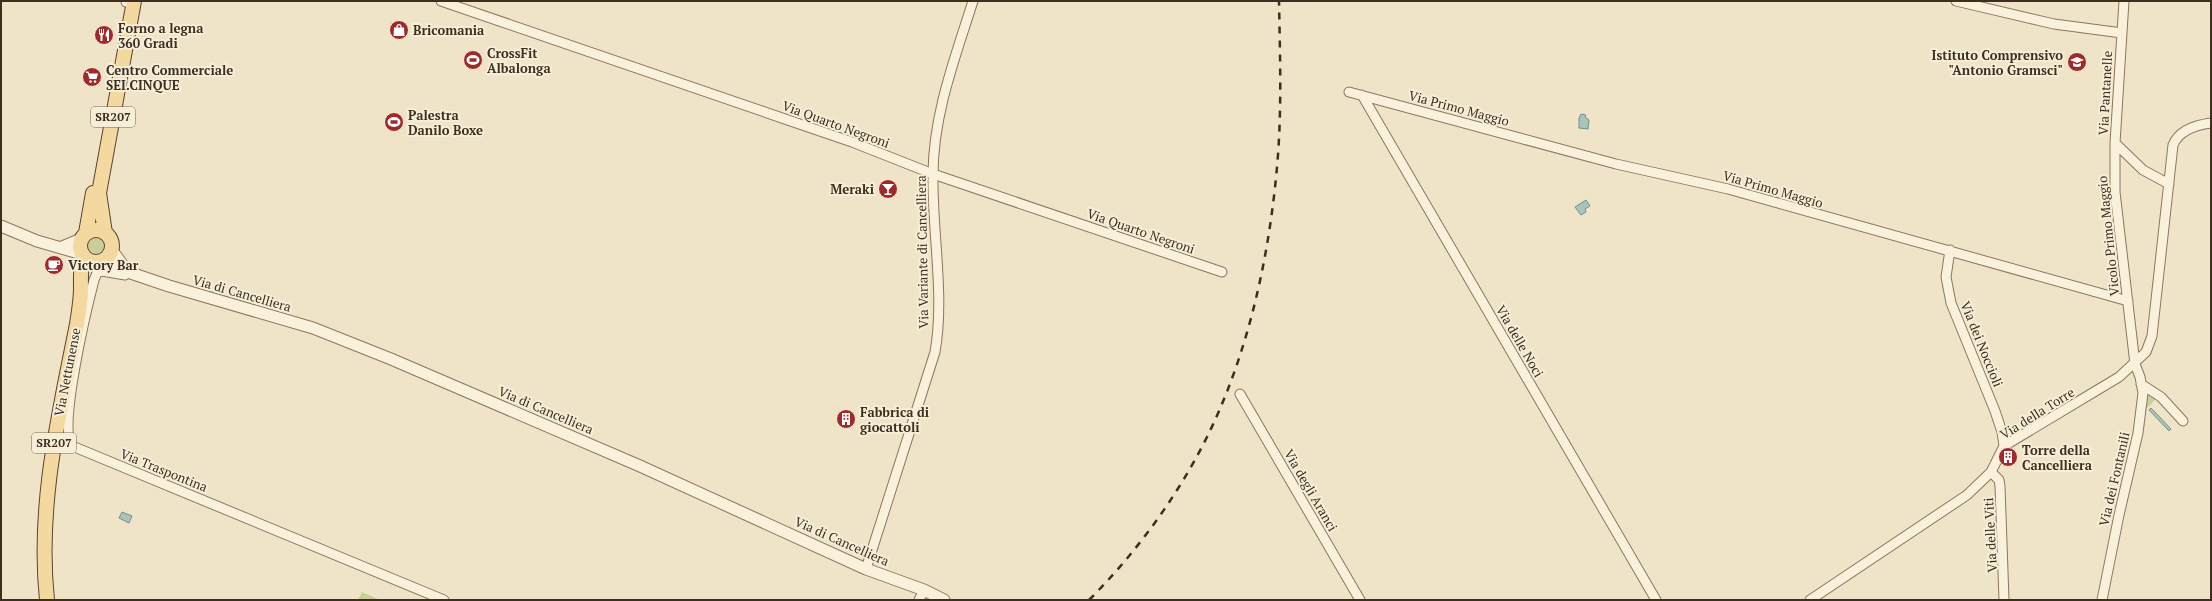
<svg xmlns="http://www.w3.org/2000/svg" width="2212" height="601" viewBox="0 0 2212 601" font-family="'PT Serif',serif">
  <style>
    .green { fill: #c9cf9b }
    .water { fill: #a9c4bc; stroke: #6f938a }
    .lines { fill: none; stroke-linecap: round; stroke-linejoin: round }
    .minor-casing { stroke: #8d765c; stroke-width: 11 }
    .tertiary-casing { stroke: #8d765c; stroke-width: 13 }
    .primary-casing { stroke: #5b4430; stroke-width: 16 }
    .minor { stroke: #faf1dc; stroke-width: 9 }
    .tertiary { stroke: #faf1dc; stroke-width: 11 }
    .primary { stroke: #f3d9a0; stroke-width: 14 }
    .rail { stroke: #3d2e20; stroke-width: 2.5; stroke-dasharray: 7 7; stroke-linecap: butt }
    .labels { text-anchor: middle; stroke-width: 4; stroke-linejoin: round; paint-order: stroke }
    .shield { fill: #f7eed8; stroke: #756857; stroke-width: 1 }
    .shield-label { font-size: 12px; font-weight: bold; fill: #3d2e20 }
    .poi-label { font-size: 13px; font-weight: bold; fill: #3d2e20; stroke: #f7eed8; text-anchor: start }
    .street-label { font-size: 13px; fill: #3d2e20; stroke: #f7eed8 }
  </style>
  <rect width="100%" height="100%" fill="#f0e4c8"/>
  <path class="green" d="M84 246a11 11 0 1 1 22 0a11 11 0 1 1-22 0Z
    M2148 393 2156 399 2147 408V394Z
    M362 592 380 600H358Z"/>
  <path class="water" d="M1581 114 1586 115 1585 117 1589 120 1588 129 1579 128V118Z
    M1586 200 1590 206 1585 209 1586 212 1581 215 1575 207Z
    M2151 408 2171 429 2169 431 2149 410Z
    M122 512 132 516 129 523 119 518Z"/>
  <g class="lines">
    <g class="minor-casing">
      <path id="minor" d="M126 1V2
        M441 1 852 142 933 174 1222 272
        M1956 1 2054 24 2122 33
        M2124 1 2115 143 2143 170 2169 184
        M1349 92 1616 164 1728 189 2128 301
        M1362 95 1656 600
        M1950 250 1946 277 1951 303 1995 411 2002 432 2004 446
        M125 275 102 271 97 273 94 280C87 307 58 427 72 446L444 600
        M2141 384 2161 397 2183 421
        M1240 394 1360 600
        M1991 472 1999 480 2000 486 2004 600
        M866 569 935 352C945 296 932 232 933 175 933 115 955 58 973 1
        M919 600 924 590
        M1810 600 1967 495 1991 472 2004 446 2119 377 2146 352 2152 336 2173 145C2179 130 2196 125 2211 123
        M2102 600 2119 515 2138 433 2143 393 2140 377 2135 364 2115 192V143"/>
    </g>
    <g class="tertiary-casing">
      <path id="tertiary" d="M1 226 37 241 82 254
        M62 247 81 239
        M111 249 127 271
        M103 260 113 267 169 286 313 328 391 359 640 466 866 569 924 590 944 600"/>
    </g>
    <g class="primary-casing">
      <path id="primary" d="M80 246a16 16 0 1 1 32 0a16 16 0 1 1-32 0Z
        M86 233 93 193
        M105 233 99 193 134 1
        M47 600C37 506 59 415 77 324 79 312 81 299 81 288 81 277 80 268 85 258"/>
    </g>
    <use href="#minor" class="minor"/>
    <use href="#tertiary" class="tertiary"/>
    <use href="#primary" class="primary"/>
    <path class="rail" d="M1089 600C1136 553 1177 497 1207 437 1248 354 1269 258 1277 167 1282 112 1280 56 1279 1"/>
  </g>
  <defs>
    <g id="shop-disc" transform="scale(1)"><circle r="9.5" fill="#9e2a2b" stroke="#f7eed8"/><path d="M-5-2.5h2.3a2.7 3.5 0 0 1 5.4 0H5L5.5 6h-11ZM-1.5-2.5h3a1.5 2.3 0 0 0-3 0Z" fill="#fff"/></g>
    <g id="restaurant-disc" transform="scale(1)"><circle r="9.5" fill="#9e2a2b" stroke="#f7eed8"/><path d="M-5-6h1v4h1v-4h1v4h1v-4h1v5L-1.5 .5V6h-2V.5L-5-1ZM5-6V6H3V1.5H1.5Q1.5-4 5-6Z" fill="#fff"/></g>
    <g id="stadium-disc" transform="scale(1)"><circle r="9.5" fill="#9e2a2b" stroke="#f7eed8"/><path d="M0-5a6.5 5 0 1 0 0 10a6.5 5 0 1 0 0-10ZM-3.5-1.8h7v3.6h-7Z" fill="#fff"/></g>
    <g id="school-disc" transform="scale(1)"><circle r="9.5" fill="#9e2a2b" stroke="#f7eed8"/><path d="M0-5L7-2L0 1L-7-2ZM-4 1L0 2.5L4 1V4Q0 6-4 4Z" fill="#fff"/></g>
    <g id="supermarket-disc" transform="scale(1)"><circle r="9.5" fill="#9e2a2b" stroke="#f7eed8"/><path d="M-6-5.5h2.5l.6 2H6L4.5 2H-2.5L-4.4-4H-6ZM-1.5 3.2a1.3 1.3 0 1 0 .1 0ZM3 3.2a1.3 1.3 0 1 0 .1 0Z" fill="#fff"/></g>
    <g id="bar-disc" transform="scale(1)"><circle r="9.5" fill="#9e2a2b" stroke="#f7eed8"/><path d="M-6-5H6L.8 .8V4.5H3.5V6h-7V4.5H-.8V.8Z" fill="#fff"/></g>
    <g id="cafe-disc" transform="scale(1)"><circle r="9.5" fill="#9e2a2b" stroke="#f7eed8"/><path d="M-5.5-4.5H6V0H3Q3 3.5 0 3.5H-2.5Q-5.5 3.5-5.5 0ZM3-3.2v2h1.7v-2ZM-6 4.5H4V6H-6Z" fill="#fff"/></g>
    <g id="building-disc" transform="scale(1)"><circle r="9.5" fill="#9e2a2b" stroke="#f7eed8"/><path d="M-4-6H4V6H1V3H-1V6H-4ZM-2.5-4.3h1.7v1.8h-1.7ZM.8-4.3h1.7v1.8H.8ZM-2.5-1h1.7V.8h-1.7ZM.8-1h1.7V.8H.8Z" fill="#fff"/></g>
  </defs>
  <g fill-rule="evenodd">
    <use href="#shop-disc" x="399" y="30"/>
    <use href="#restaurant-disc" x="104" y="35"/>
    <use href="#stadium-disc" x="473" y="60"/>
    <use href="#school-disc" x="2077" y="62"/>
    <use href="#supermarket-disc" x="92" y="77"/>
    <use href="#stadium-disc" x="394" y="122"/>
    <use href="#bar-disc" x="888" y="189"/>
    <use href="#cafe-disc" x="54" y="265"/>
    <use href="#building-disc" x="846" y="419"/>
    <use href="#building-disc" x="2008" y="457"/>
  </g>
  <g class="labels">
    <g class="shield">
      <rect x="91" y="107" width="44" height="20" rx="3"/>
      <rect x="32" y="433" width="44" height="20" rx="3"/>
    </g>
    <g class="shield-label">
      <text x="113" y="121">SR207</text>
      <text x="54" y="447">SR207</text>
    </g>
    <g class="poi-label">
      <text x="118" y="33">Forno a legna<tspan x="118" dy="15">360 Gradi</tspan></text>
      <text x="413" y="35">Bricomania</text>
      <text x="487" y="58">CrossFit<tspan x="487" dy="15">Albalonga</tspan></text>
      <text x="2063" y="60" text-anchor="end">Istituto Comprensivo<tspan x="2063" dy="15">"Antonio Gramsci"</tspan></text>
      <text x="106" y="75">Centro Commerciale<tspan x="106" dy="15">SEI.CINQUE</tspan></text>
      <text x="408" y="120">Palestra<tspan x="408" dy="15">Danilo Boxe</tspan></text>
      <text x="874" y="194" text-anchor="end">Meraki</text>
      <text x="68" y="270">Victory Bar</text>
      <text x="860" y="417">Fabbrica di<tspan x="860" dy="15">giocattoli</tspan></text>
      <text x="2022" y="455">Torre della<tspan x="2022" dy="15">Cancelliera</tspan></text>
    </g>
    <g class="street-label">
      <text transform="translate(2105 93) rotate(-87)" y="5">Via Pantanelle</text>
      <text transform="translate(1459 108) rotate(15)" y="5">Via Primo Maggio</text>
      <text transform="translate(836 124) rotate(20)" y="5">Via Quarto Negroni</text>
      <text transform="translate(1773 189) rotate(16)" y="5">Via Primo Maggio</text>
      <text transform="translate(1141 231) rotate(19)" y="5">Via Quarto Negroni</text>
      <text transform="translate(2108 236) rotate(-96)" y="5">Vicolo Primo Maggio</text>
      <text transform="translate(922 252) rotate(-91)" y="5">Via Variante di Cancelliera</text>
      <text transform="translate(242 293) rotate(16)" y="5">Via di Cancelliera</text>
      <text transform="translate(1520 341) rotate(60)" y="5">Via delle Noci</text>
      <text transform="translate(1982 344) rotate(68)" y="5">Via dei Noccioli</text>
      <text transform="translate(67 372) rotate(-79)" y="5">Via Nettunense</text>
      <text transform="translate(546 410) rotate(23)" y="5">Via di Cancelliera</text>
      <text transform="translate(2037 413) rotate(-32)" y="5">Via della Torre</text>
      <text transform="translate(164 470) rotate(22)" y="5">Via Traspontina</text>
      <text transform="translate(2114 479) rotate(-77)" y="5">Via dei Fontanili</text>
      <text transform="translate(1311 490) rotate(60)" y="5">Via degli Aranci</text>
      <text transform="translate(1990 535) rotate(-93)" y="5">Via delle Viti</text>
      <text transform="translate(842 541) rotate(24)" y="5">Via di Cancelliera</text>
    </g>
  </g>
  <rect width="2212" height="601" fill="none" stroke="#3d2e20" stroke-width="4"/>
</svg>
